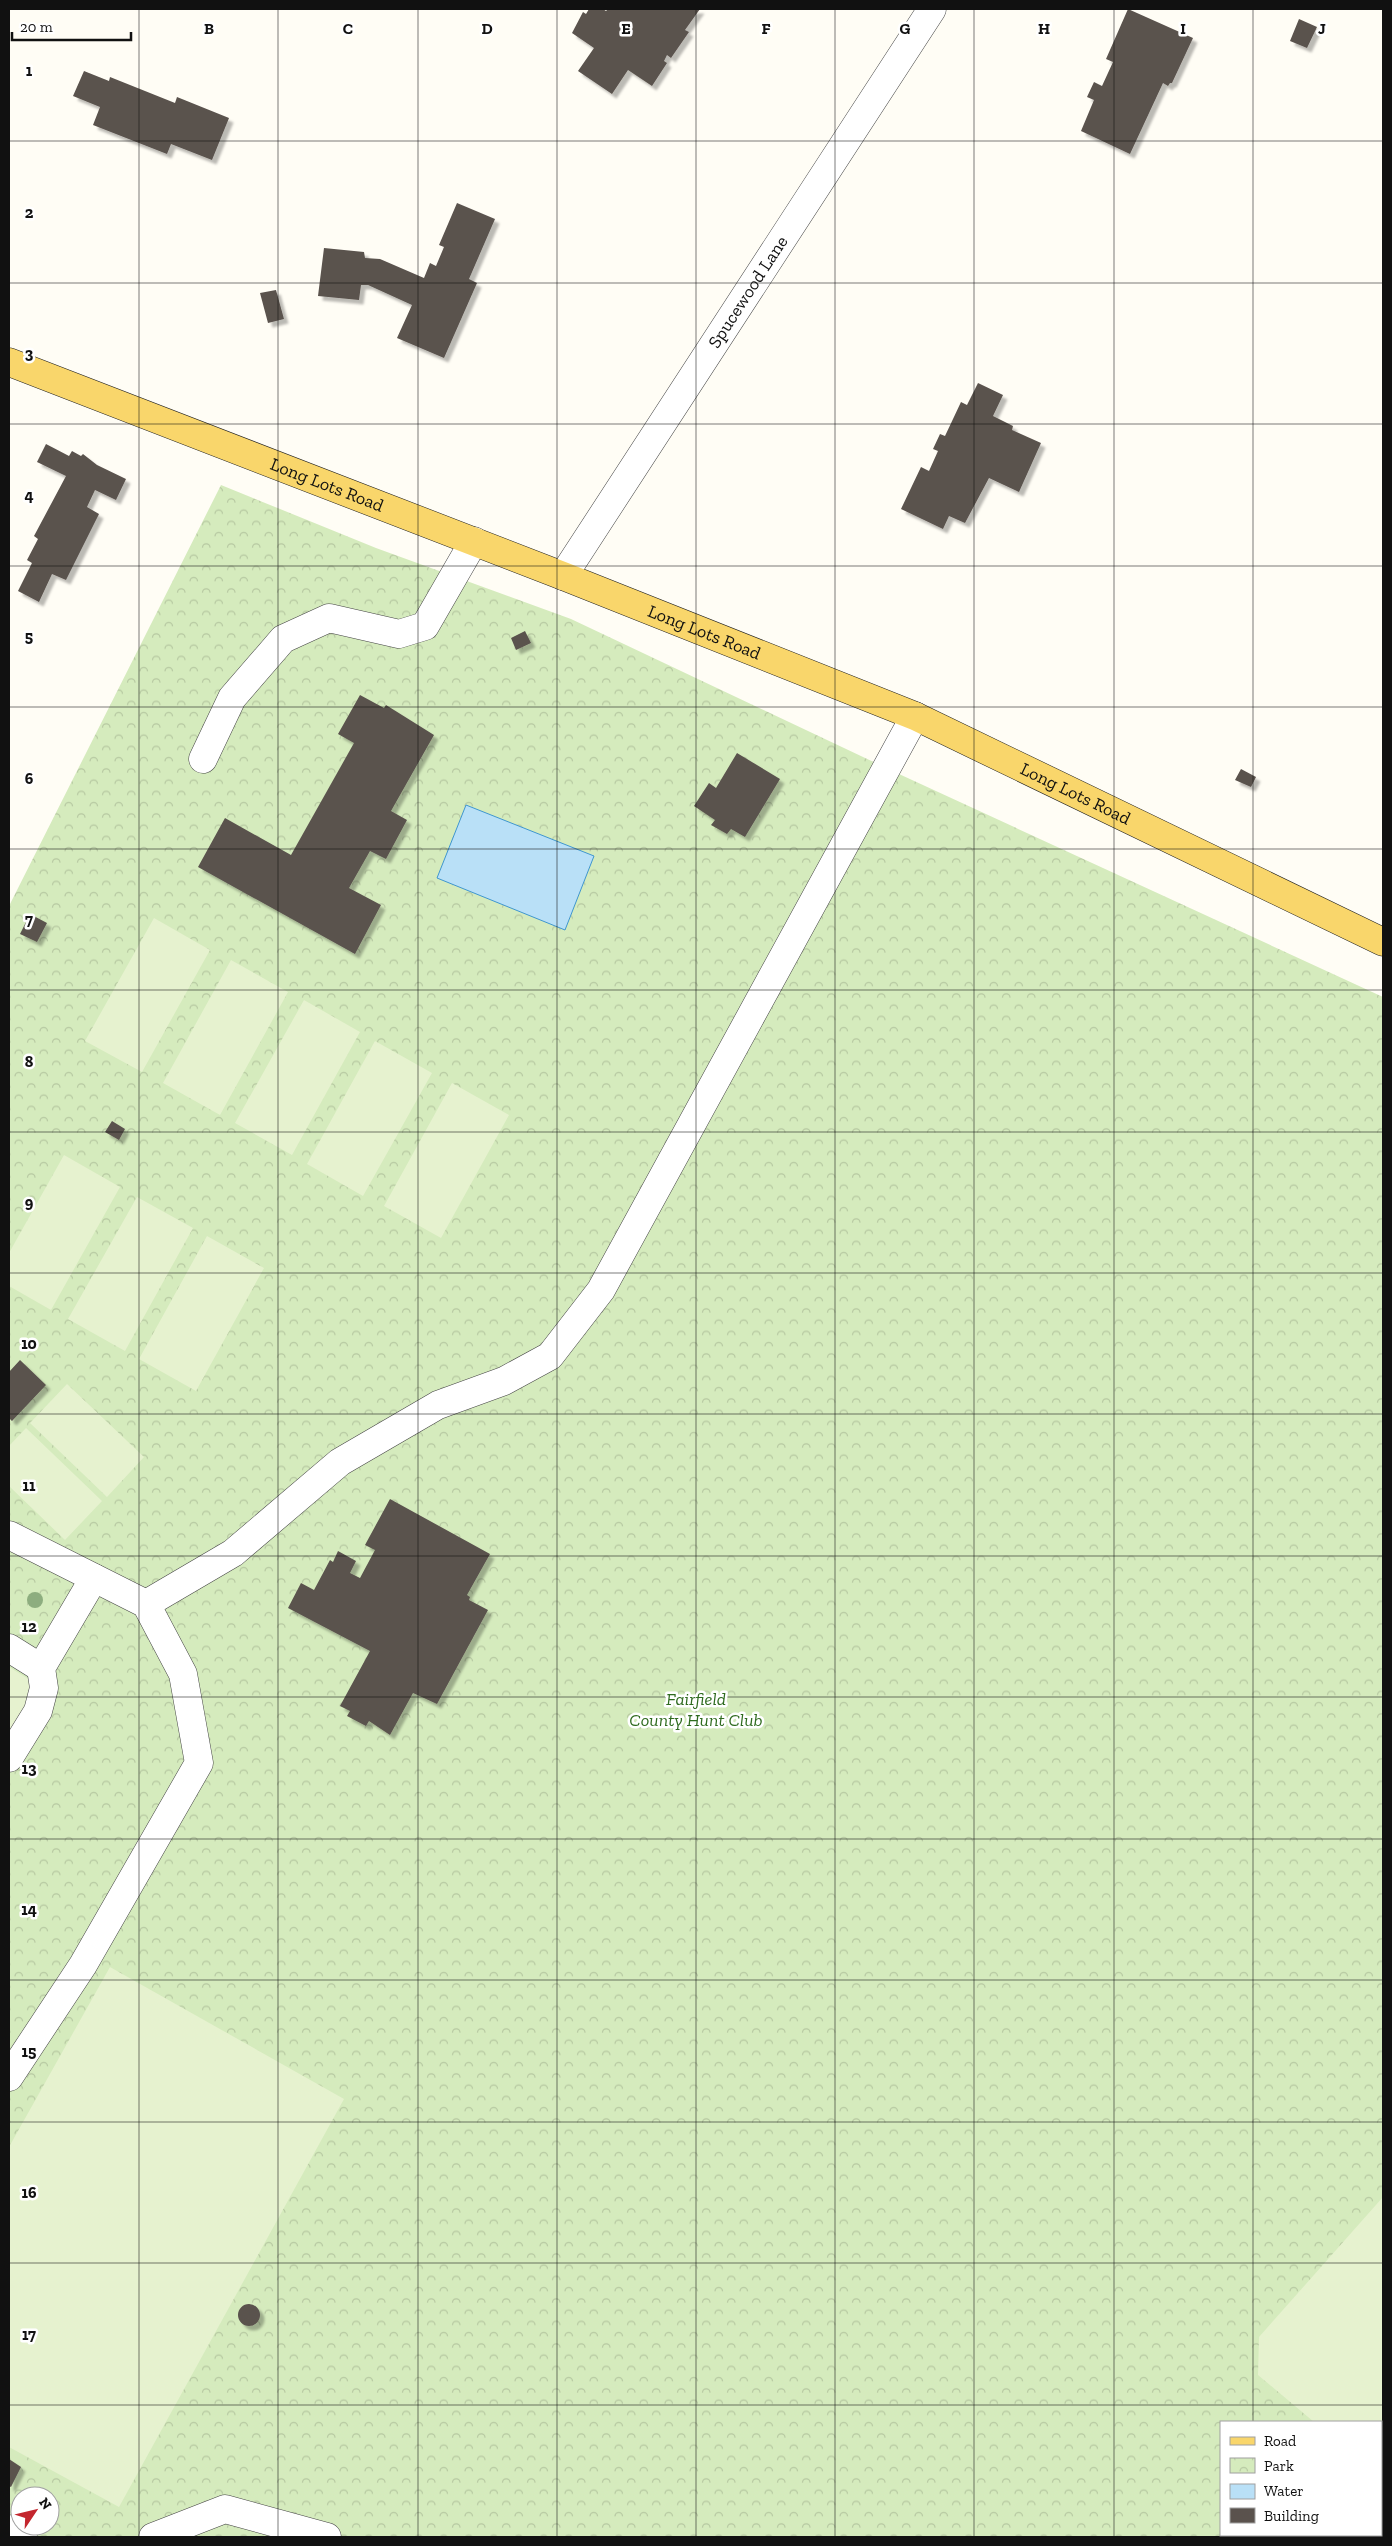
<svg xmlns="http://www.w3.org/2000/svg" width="1392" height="2546" viewBox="0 0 1392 2546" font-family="'Zilla Slab',serif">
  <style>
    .park { fill: url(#park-crowns); fill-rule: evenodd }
    .pitch { fill: #e6f2cf }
    .water { fill: #b9e0f7; stroke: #3f96cf }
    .building { fill: #5a524d; filter: url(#shadow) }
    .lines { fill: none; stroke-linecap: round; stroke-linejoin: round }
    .minor-casing { stroke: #444; stroke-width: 29 }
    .major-casing { stroke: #222; stroke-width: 29 }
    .minor { stroke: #fff; stroke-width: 28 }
    .major { stroke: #f9d66b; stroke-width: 28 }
    .tree { fill: #8dad7f }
    .grid { fill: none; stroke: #111; stroke-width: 1; stroke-opacity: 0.55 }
    .labels { text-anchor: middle; stroke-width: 5; stroke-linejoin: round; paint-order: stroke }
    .street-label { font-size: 18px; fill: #111; stroke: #fff }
    .park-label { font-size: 18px; font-style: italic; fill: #2f6b1f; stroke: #fff }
    .grid-label { font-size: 16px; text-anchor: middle; font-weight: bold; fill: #111; stroke: #fff; stroke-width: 5; stroke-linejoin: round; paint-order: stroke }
  </style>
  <defs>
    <pattern id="park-crowns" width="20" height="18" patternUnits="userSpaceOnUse" patternTransform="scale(1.25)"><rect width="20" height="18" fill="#d5ebbd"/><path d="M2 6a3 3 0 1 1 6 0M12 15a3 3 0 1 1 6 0" fill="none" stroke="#b6c8a1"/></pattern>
    <filter id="shadow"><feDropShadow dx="4.5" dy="4.5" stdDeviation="1" flood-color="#0004"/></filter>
  </defs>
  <rect width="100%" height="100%" fill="#fffdf5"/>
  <path class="park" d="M221 485 376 548 571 619 899 774 1383 997V2537H9V906ZM1221 2422H1381V2535H1221ZM20 2496H50V2526H20Z"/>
  <path class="pitch" d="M154 918 210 950 142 1072 85 1041Z
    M231 960 288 992 220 1115 163 1083Z
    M304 1000 360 1032 292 1155 235 1123Z
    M375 1041 432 1073 363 1196 307 1164Z
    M452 1083 509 1115 441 1238 384 1206Z
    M64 1155 120 1187 51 1310 9 1286V1253Z
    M137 1197 193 1228 125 1351 68 1319Z
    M207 1236 264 1268 196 1391 139 1359Z
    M67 1384 144 1457 107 1497 30 1423Z
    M26 1428 102 1501 65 1540 9 1486V1446Z
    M9 1667 30 1680 34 1693 9 1733Z
    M110 1967 344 2099 119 2507 9 2447V2147Z
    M1383 2197V2472L1381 2471V2422H1314L1258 2375 1259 2337Z"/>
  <path class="water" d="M466 805 594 856 565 930 437 878Z"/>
  <path class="building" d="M589 9H603L606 11 608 9H700L685 30 689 32 671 58 667 55 664 61 667 63 652 86 628 70 612 94 578 71 594 48 572 33 583 12 586 14Z
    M1128 9 1193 38 1172 83H1170L1168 86 1163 83 1130 154 1081 131 1094 100 1087 97 1094 82 1102 86 1113 62 1106 59Z
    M1299 19 1317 27 1307 48 1290 41Z
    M84 71 109 81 110 77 175 103 177 97 229 118 212 160 171 144 167 154 93 125 100 107 73 96Z
    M457 203 495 219 469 279 477 283 444 358 397 338 412 305 368 285H361L359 300 318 296 324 248 364 252 365 258 380 259 424 278 430 263 436 266 444 247 439 245Z
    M276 290 284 319 268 323 260 293Z
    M978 383 1003 395 993 416 1013 426 1012 430 1041 443 1019 492 989 478 965 523 949 516 943 529 901 509 921 467 929 471 938 451 933 449 940 434 945 436 961 402 967 405Z
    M46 444 69 456 72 451 81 456 83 454 97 465 126 479 116 500 95 490 87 507 99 514 66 580 52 574 39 602 18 591 32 563 27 560 38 539 34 536 66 476 37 462Z
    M525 631 531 643 516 650 511 638Z
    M360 695 384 708 386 705 434 735 391 811 407 820 386 859 370 851 349 888 381 905 355 954 198 867 225 818 291 855 354 743 338 734Z
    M737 753 780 779 745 837 731 829 727 834 711 825 715 820 694 806 709 783 716 788Z
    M1241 769 1256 777 1251 787 1235 780Z
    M30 914 47 923 37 942 20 934Z
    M112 1121 125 1129 119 1140 105 1132Z
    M20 1360 46 1385 12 1421 9 1418V1372Z
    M390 1499 490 1554 467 1595 470 1597 469 1600 488 1610 437 1704 413 1693 390 1735 369 1721 366 1726 347 1716 350 1711 340 1706 370 1651 288 1608 301 1583 314 1590 330 1560 333 1562 338 1551 356 1561 350 1573 360 1578 375 1550 365 1545Z
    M238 2315a11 11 0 1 1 22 0a11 11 0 1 1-22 0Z
    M9 2459 21 2467 11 2487 9 2486Z"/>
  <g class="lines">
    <g class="minor-casing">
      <g id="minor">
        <path id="s1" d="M563 576 932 9"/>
        <path d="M203 759 232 698 283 639 329 618 399 634 425 626 474 541"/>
        <path d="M9 1535 146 1604 183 1674 199 1763 83 1965 9 2077"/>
        <path d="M146 1604 233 1553 340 1462 438 1405 504 1381 550 1356 601 1290 915 716"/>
        <path d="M9 1648 41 1668"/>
        <path d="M9 1758 38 1711 44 1688 41 1668 94 1578"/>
        <path d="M9 2529 23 2537"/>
        <path d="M153 2537 225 2509 327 2537"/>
      </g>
    </g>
    <g class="major-casing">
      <g id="major">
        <path id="s2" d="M9 362 563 576 915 716 1383 942"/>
      </g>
    </g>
    <use href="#minor" class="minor"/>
    <use href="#major" class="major"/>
  </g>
  <circle class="tree" cx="35" cy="1600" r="8"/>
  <path class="grid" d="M139 9V2537M278 9V2537M418 9V2537M557 9V2537M696 9V2537M835 9V2537M974 9V2537M1114 9V2537M1253 9V2422M9 141H1383M9 283H1383M9 424H1383M9 566H1383M9 707H1383M9 849H1383M9 990H1383M9 1132H1383M9 1273H1383M9 1414H1383M9 1556H1383M9 1697H1383M9 1839H1383M9 1980H1383M9 2122H1383M9 2263H1383M9 2405H1383M1253 2535V2537"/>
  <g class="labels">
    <g class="street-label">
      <text dy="6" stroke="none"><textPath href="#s1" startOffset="339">Spucewood Lane</textPath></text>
      <text dy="6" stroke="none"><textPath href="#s2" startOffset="341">Long Lots Road</textPath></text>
      <text dy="6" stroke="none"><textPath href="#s2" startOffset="746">Long Lots Road</textPath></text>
      <text dy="6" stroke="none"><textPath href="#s2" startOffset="1151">Long Lots Road</textPath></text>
    </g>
    <g class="park-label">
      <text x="696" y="1705">Fairfield<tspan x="696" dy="21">County Hunt Club</tspan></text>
    </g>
  </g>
  <g class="grid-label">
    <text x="209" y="34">B</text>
    <text x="348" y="34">C</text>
    <text x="487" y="34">D</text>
    <text x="626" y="34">E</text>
    <text x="766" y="34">F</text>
    <text x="905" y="34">G</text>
    <text x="1044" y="34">H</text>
    <text x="1183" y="34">I</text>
    <text x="1322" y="34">J</text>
    <text x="29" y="76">1</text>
    <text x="29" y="218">2</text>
    <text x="29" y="359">3</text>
    <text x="29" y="501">4</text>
    <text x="29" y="642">5</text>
    <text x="29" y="784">6</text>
    <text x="29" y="925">7</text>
    <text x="29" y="1067">8</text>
    <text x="29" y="1208">9</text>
    <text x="29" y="1349">10</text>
    <text x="29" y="1491">11</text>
    <text x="29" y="1632">12</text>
    <text x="29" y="1774">13</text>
    <text x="29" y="1915">14</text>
    <text x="29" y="2057">15</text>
    <text x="29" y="2198">16</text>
    <text x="29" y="2340">17</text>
  </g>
  <rect width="1392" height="2546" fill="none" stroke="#111111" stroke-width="20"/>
  <rect x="1220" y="2421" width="162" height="115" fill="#ffffff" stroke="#a0a0a0"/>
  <rect x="1230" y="2437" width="25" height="8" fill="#f9d66b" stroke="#a0a0a0"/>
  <text x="1264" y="2446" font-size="15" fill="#111111">Road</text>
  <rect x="1230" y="2458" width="25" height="15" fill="url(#park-crowns)" stroke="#a0a0a0"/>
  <text x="1264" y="2471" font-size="15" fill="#111111">Park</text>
  <rect x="1230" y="2484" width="25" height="15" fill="#b9e0f7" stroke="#a0a0a0"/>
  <text x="1264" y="2496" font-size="15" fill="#111111">Water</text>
  <rect x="1230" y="2508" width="25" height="15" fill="#5a524d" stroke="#a0a0a0"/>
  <text x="1264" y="2521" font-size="15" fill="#111111">Building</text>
  <g transform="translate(35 2511) rotate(55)"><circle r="24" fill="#ffffff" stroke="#a0a0a0"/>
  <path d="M0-4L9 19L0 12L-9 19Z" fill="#c4262e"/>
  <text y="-8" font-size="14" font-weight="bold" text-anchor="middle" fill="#111111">N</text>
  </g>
  <path d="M12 32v8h119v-8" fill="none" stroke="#111111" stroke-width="2.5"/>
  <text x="20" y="32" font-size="15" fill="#111111" stroke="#ffffff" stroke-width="4" paint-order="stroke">20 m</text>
</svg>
